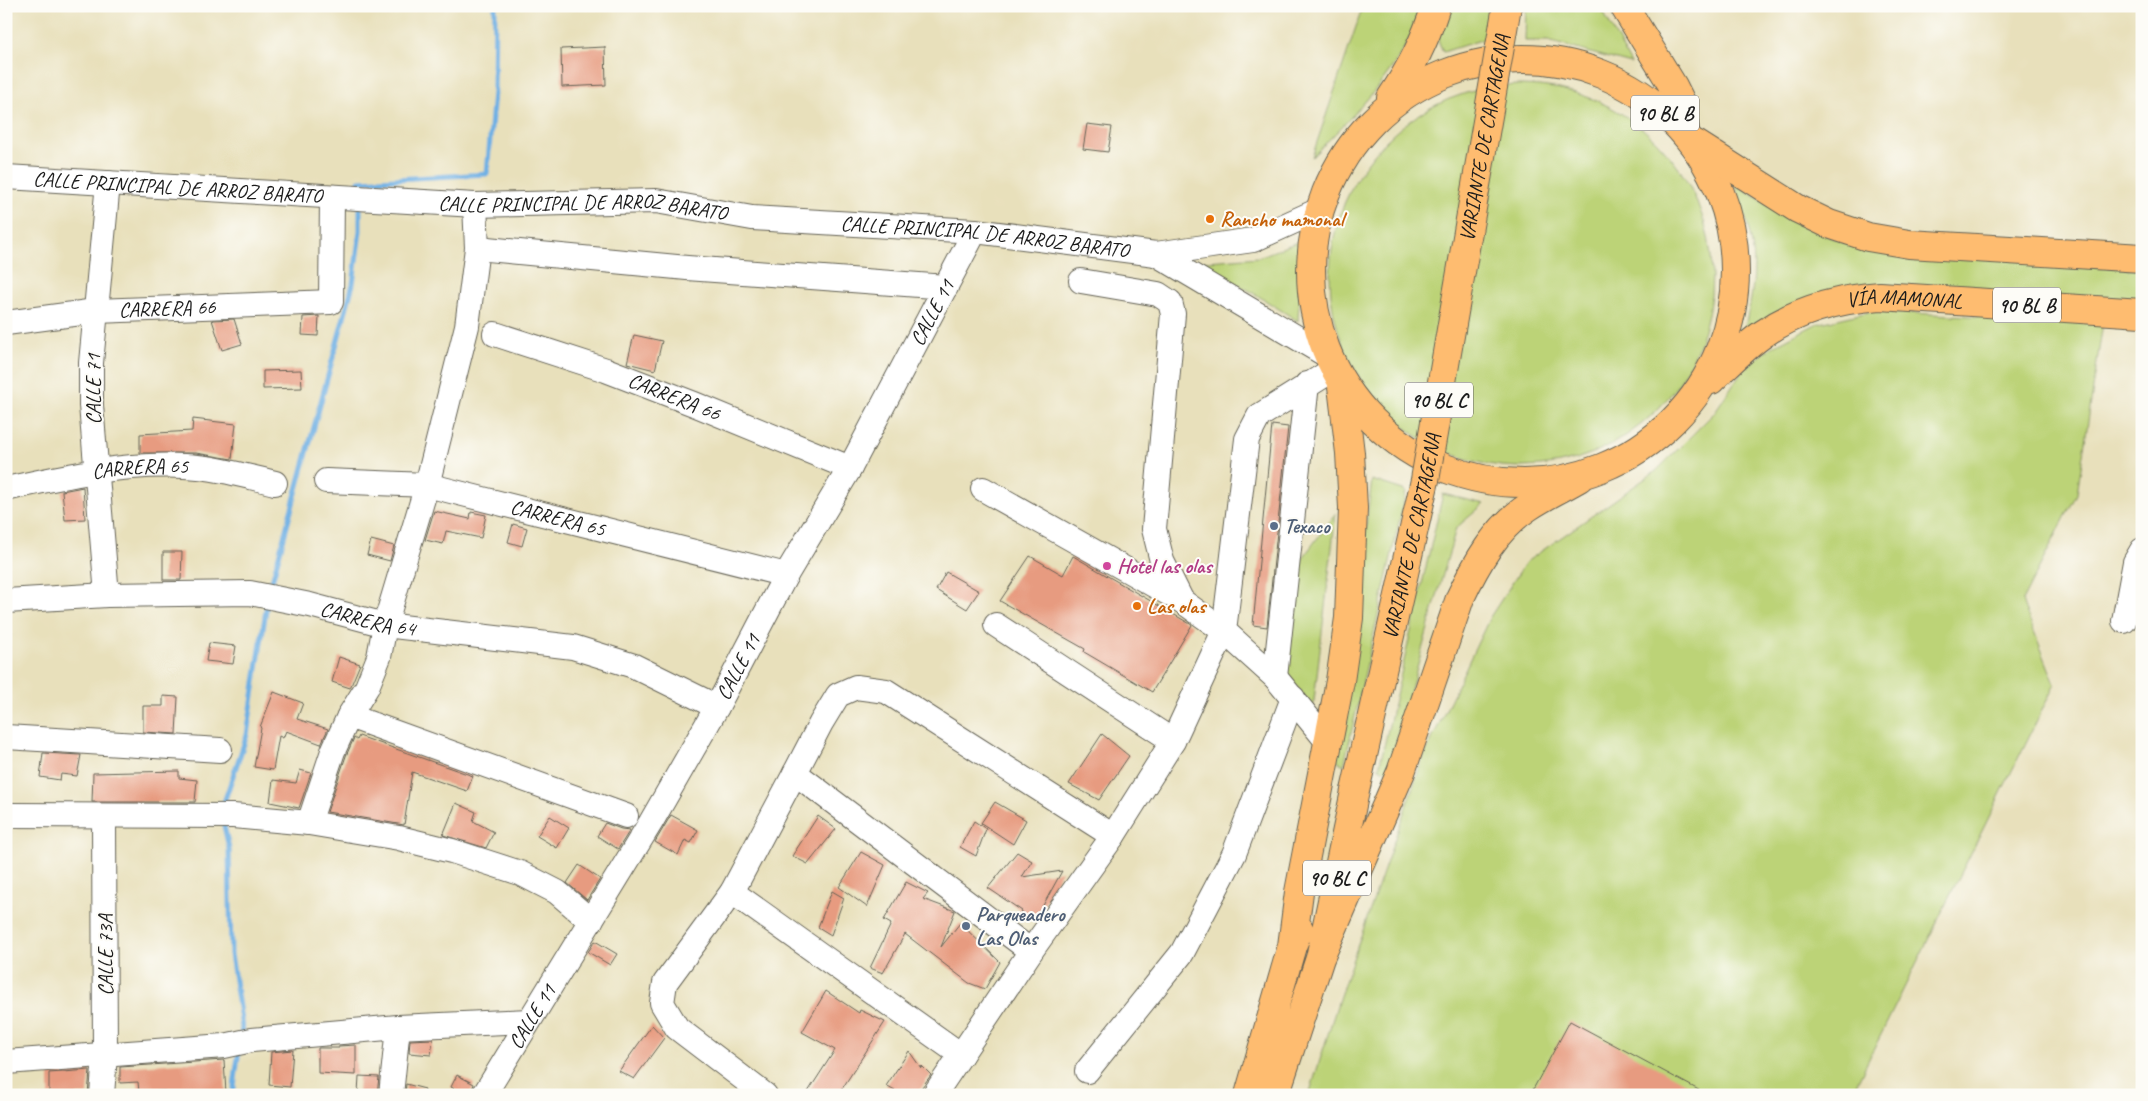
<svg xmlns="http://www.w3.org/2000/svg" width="2148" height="1101" viewBox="0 0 2148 1101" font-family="Caveat,sans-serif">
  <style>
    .green { fill: #bcd377; stroke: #6c784a }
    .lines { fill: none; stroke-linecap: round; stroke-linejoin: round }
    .stream { stroke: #70b0e4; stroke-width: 5 }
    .building { fill: #e79b80 }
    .minor-casing { stroke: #636154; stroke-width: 26 }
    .major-casing { stroke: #636154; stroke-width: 30 }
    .highway-casing { stroke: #636154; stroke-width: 30 }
    .minor { stroke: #fff; stroke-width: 24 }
    .major { stroke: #febc70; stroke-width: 28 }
    .highway { stroke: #febc70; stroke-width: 28 }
    .major-bridge-casing { stroke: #636154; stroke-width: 30; stroke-linecap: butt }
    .major-bridge { stroke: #febc70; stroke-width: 28 }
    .food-dot { fill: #e8710a; stroke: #fdfcf7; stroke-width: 2 }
    .service-dot { fill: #5c6f8a; stroke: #fdfcf7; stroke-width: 2 }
    .hotel-dot { fill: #d1479c; stroke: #fdfcf7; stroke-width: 2 }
    .labels { text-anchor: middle; stroke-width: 4; stroke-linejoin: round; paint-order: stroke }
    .shield { fill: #fdfcf7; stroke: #605f5e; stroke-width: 1 }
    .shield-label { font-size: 20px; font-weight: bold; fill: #1c1c1c }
    .street-label { font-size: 21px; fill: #1c1c1c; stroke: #fdfcf7 }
    .food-label { font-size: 21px; font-weight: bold; fill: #c56008; stroke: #fdfcf7; text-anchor: start }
    .service-label { font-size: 21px; font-weight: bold; fill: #4e5e75; stroke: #fdfcf7; text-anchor: start }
    .hotel-label { font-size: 21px; font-weight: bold; fill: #b23c85; stroke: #fdfcf7; text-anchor: start }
  </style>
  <rect width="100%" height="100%" fill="#fdfcf7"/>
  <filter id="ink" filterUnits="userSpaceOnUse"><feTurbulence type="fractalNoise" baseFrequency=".02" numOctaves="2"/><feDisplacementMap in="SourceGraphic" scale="10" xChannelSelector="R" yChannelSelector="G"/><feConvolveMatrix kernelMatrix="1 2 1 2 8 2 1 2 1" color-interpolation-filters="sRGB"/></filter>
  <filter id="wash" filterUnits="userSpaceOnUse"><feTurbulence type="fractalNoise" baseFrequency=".0096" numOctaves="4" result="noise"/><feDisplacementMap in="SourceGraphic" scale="20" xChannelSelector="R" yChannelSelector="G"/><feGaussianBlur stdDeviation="1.12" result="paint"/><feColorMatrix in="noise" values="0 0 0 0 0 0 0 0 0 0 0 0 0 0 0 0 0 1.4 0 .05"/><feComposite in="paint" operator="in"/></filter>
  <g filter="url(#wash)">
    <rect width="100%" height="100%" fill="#e8e0bb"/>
    <path class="green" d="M1363 6H1422C1404 68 1355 113 1312 157Z
      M1445 6H1494V19L1484 39 1443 52 1436 35Z
      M1526 6H1600L1631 64 1548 41H1525Z
      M1330 276a191 191 0 1 1 382 0a191 191 0 1 1-382 0Z
      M1735 184C1777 210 1811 233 1859 248L2142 270V302L1861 288 1744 331C1749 310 1754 289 1754 266 1754 239 1743 210 1735 184Z
      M1302 240 1298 321 1252 292 1195 262 1259 257Z
      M1873 311 2103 323 2077 494 2022 601 2055 684 1851 1095H1309L1340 996 1423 758 1490 617 1526 562 1656 471 1714 413 1742 371 1770 348 1816 324Z
      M1372 480 1406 491 1344 765 1335 760Z
      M1443 494 1484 504 1456 528 1388 771 1379 768Z
      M1336 513 1313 709 1284 669 1302 559Z"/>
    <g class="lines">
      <path class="stream" d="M359 191V181L487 174 494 92 495 6
        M269 592 353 284 360 231V205
        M221 811 247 735 267 603
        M223 821 229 848 231 954 242 1027 241 1036
        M233 1095 239 1049"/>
    </g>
    <g id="blocks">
      <path class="building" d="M605 47 606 85 562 87 561 49Z
        M1087 124 1112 127 1108 152 1083 149Z
        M319 316 318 336 302 335 303 317Z
        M234 319 242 344 222 350 212 320Z
        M634 335 662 341 655 370 627 363Z
        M301 370 302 388 263 389V371Z
        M193 419 236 424 232 459 196 453H140V434L192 431Z
        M1272 425 1288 427 1267 627 1253 625Z
        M83 487 85 519 65 520 62 491Z
        M434 511 470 519 471 512 486 515 481 538 446 531 443 544 425 540Z
        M513 524 527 528 522 546 508 542Z
        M371 540 394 546 390 561 367 555Z
        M163 552H182L181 580H163Z
        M1030 556 1063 575 1073 556 1192 625 1152 692 1084 652 1085 649 1000 601Z
        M946 572 979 591 967 609 936 590Z
        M209 643 236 646 233 664 206 661Z
        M339 657 360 664 350 688 332 682Z
        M274 692 303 703 297 719 328 729 321 744 286 731 283 738 279 736 273 770 254 767 261 728 260 727Z
        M163 696 178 697 176 734 143 732V706H163Z
        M1102 734 1129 756 1099 800 1069 784Z
        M359 736 473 776 467 791 412 772 404 825 327 812 346 756 354 738 357 740Z
        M43 753 81 755 77 776 61 774 60 780 40 777Z
        M300 770 311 773 299 808 270 802 273 780 296 783Z
        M179 771V778L197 780 195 802H92L93 773Z
        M995 802 1026 820 1013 844 981 823Z
        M456 803 476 812 473 821 494 832 486 848 443 835Z
        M671 815 698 830 691 843 685 840 678 855 655 842Z
        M550 816 569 828 557 848 537 836Z
        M818 816 836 829 808 864 792 856Z
        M974 821 986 829 976 856 960 847Z
        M605 823 621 829 630 830 618 849 597 836Z
        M861 852 885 865 867 907 839 887Z
        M1017 852 1032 861 1022 877 1062 871 1035 920 1021 913 1022 911 988 888Z
        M579 865 600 879 587 900 567 883Z
        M906 882 928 893 923 899 955 911 941 947 960 923 1000 962 985 989 969 983 905 934 883 973 870 968 891 924 884 920Z
        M832 891 844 898 831 935 818 927Z
        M595 941 617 954 610 965 588 952Z
        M826 991 859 1013 860 1010 885 1022 838 1095H806L835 1050 802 1032Z
        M1570 1021 1708 1095H1530Z
        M652 1025 664 1038 634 1079 619 1071Z
        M433 1039 431 1055 409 1053 410 1040Z
        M356 1045V1075L318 1073V1048H339V1046Z
        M293 1050 290 1087 269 1085 271 1052Z
        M909 1051 921 1068 922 1066 931 1075 916 1095H902L886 1086Z
        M224 1060 226 1093 165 1095V1091L139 1092 138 1082 120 1083V1067Z
        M90 1070 88 1095H49V1073Z
        M457 1075 474 1084 470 1095H465L451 1087Z
        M359 1076 379 1077 377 1094 358 1093Z
        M406 1084 425 1089 424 1095H405Z"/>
    </g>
  </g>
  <g filter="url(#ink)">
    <use href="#blocks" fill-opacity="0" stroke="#636154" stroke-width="1"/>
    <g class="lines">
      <g class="minor-casing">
        <g id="minor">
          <path id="s1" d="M6 177 475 205 656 201 752 218 975 231 1156 254 1253 240 1319 210"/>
          <path d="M477 248 687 268 946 287"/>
          <path d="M1156 254 1328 356"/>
          <path d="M1081 281 1158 294 1170 302 1173 314 1154 529 1162 561 1182 601 1224 631 1275 677 1327 741"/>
          <path id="s2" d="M6 323 96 311 331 302 332 197"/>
          <path id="s3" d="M495 334 606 370 694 404 850 468"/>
          <path id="s4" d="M326 481 427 485 786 575"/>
          <path id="s5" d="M6 489C64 476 124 463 184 466 215 467 245 476 275 483"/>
          <path d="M983 489 1182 601"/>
          <path d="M107 595 91 405V363L108 183"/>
          <path id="s6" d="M6 601 107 595 250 593 310 605 385 625 573 647 634 666 717 707"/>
          <path d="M2124 621 2135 562 2142 550"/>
          <path d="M996 625 1173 741"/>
          <path d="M1275 677 1307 384"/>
          <path d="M349 716 626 816"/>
          <path d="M6 737 220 750"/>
          <path d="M6 815 233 816 309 823 399 838 452 851 520 873 557 892 591 921"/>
          <path d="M309 823 333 751 349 716 367 687 379 657 385 625 427 485 467 326 477 248 475 205"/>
          <path d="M732 892 961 1055"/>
          <path d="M1031 951 795 773 821 723 838 695 856 687 886 691 1113 836"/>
          <path d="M6 1062 224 1046 252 1040 398 1027 529 1021"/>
          <path d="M1087 1071 1182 953 1234 854 1293 698"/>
          <path d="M102 1095 105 1055 104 816"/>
          <path d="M391 1095 398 1027"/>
          <path id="s7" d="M484 1095 651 822 717 707 786 575 850 468 975 231"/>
          <path d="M765 1095 677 1028 662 1003 665 983 732 892 795 773"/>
          <path d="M934 1095 1031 951 1113 836 1173 741 1224 631 1247 439 1259 416 1334 369"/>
        </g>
      </g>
      <g class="major-casing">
        <path id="major" d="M1292 946 1299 892 1340 681 1349 618 1353 508 1350 453 1342 386
          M1320 958 1401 772 1460 598C1476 564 1496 528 1528 507 1544 496 1562 488 1579 478
          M1249 1095 1292 946 1299 929
          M1275 1095 1320 958 1355 791"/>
      </g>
      <g class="highway-casing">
        <g id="highway">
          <path d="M1624 6 1673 86 1681 102 1685 132"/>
          <circle cx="1523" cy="271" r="212"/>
          <path d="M1391 98C1412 66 1424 43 1436 6"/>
          <path d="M1696 144 1798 209 1829 224 1868 237 1909 244 2142 258"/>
          <path id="s8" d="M1711 380C1728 364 1744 347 1763 334 1797 310 1840 299 1880 296L2142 313"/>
        </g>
      </g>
      <use href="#minor" class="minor"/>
      <use href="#major" class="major"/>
      <use href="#highway" class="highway"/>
      <g class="major-bridge-casing">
        <g id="major-bridge">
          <path id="s9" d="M1355 791 1425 480 1507 6"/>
        </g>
      </g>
      <use href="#major-bridge" class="major-bridge"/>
    </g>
  </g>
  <g class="food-dot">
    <circle cx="1210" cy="219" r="5"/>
    <circle cx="1137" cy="606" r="5"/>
  </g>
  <g class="service-dot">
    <circle cx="1274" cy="526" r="5"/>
    <circle cx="966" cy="926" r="5"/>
  </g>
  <circle class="hotel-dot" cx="1107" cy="566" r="5"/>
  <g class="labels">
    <g class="shield">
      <rect x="1631" y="95.5" width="68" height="35" rx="4"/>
      <rect x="1993" y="287.5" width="68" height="35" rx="4"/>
      <rect x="1405" y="382.5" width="68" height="35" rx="4"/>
      <rect x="1303" y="860.5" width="68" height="35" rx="4"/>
    </g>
    <g class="shield-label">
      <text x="1665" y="120">90 BL B</text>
      <text x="2027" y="312">90 BL B</text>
      <text x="1439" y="407">90 BL C</text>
      <text x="1337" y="885">90 BL C</text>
    </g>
    <g class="street-label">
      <text dy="7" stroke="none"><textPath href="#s9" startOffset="666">VARIANTE DE CARTAGENA</textPath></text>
      <text dy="7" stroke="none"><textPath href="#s1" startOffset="172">CALLE PRINCIPAL DE ARROZ BARATO</textPath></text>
      <text dy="7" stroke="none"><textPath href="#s1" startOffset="578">CALLE PRINCIPAL DE ARROZ BARATO</textPath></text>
      <text dy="7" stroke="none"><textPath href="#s1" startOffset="982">CALLE PRINCIPAL DE ARROZ BARATO</textPath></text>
      <text dy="7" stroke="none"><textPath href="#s8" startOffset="218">VÍA MAMONAL</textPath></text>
      <text dy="7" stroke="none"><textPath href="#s2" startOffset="162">CARRERA 66</textPath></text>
      <text dy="7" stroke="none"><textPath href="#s7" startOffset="902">CALLE 11</textPath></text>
      <text transform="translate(93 389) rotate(-90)" y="7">CALLE 71</text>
      <text dy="7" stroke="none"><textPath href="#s3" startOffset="190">CARRERA 66</textPath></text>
      <text dy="7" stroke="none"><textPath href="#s5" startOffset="136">CARRERA 65</textPath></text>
      <text dy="7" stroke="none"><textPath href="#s4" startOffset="236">CARRERA 65</textPath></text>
      <text dy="7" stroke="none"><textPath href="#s9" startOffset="261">VARIANTE DE CARTAGENA</textPath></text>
      <text dy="7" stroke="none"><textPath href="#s6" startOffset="365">CARRERA 64</textPath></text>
      <text dy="7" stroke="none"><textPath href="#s7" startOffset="498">CALLE 11</textPath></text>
      <text transform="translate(105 955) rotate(-90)" y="7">CALLE 73A</text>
      <text dy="7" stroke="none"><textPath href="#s7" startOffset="92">CALLE 11</textPath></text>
    </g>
    <g class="food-label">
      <text x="1220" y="226">Rancho mamonal</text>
      <text x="1147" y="613">Las olas</text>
    </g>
    <g class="service-label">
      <text x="1284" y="533">Texaco</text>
      <text x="976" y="921">Parqueadero<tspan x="976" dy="24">Las Olas</tspan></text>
    </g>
    <g class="hotel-label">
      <text x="1117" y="573">Hotel las olas</text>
    </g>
  </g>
  <rect width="2148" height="1101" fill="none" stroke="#fdfcf7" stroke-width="25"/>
</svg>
